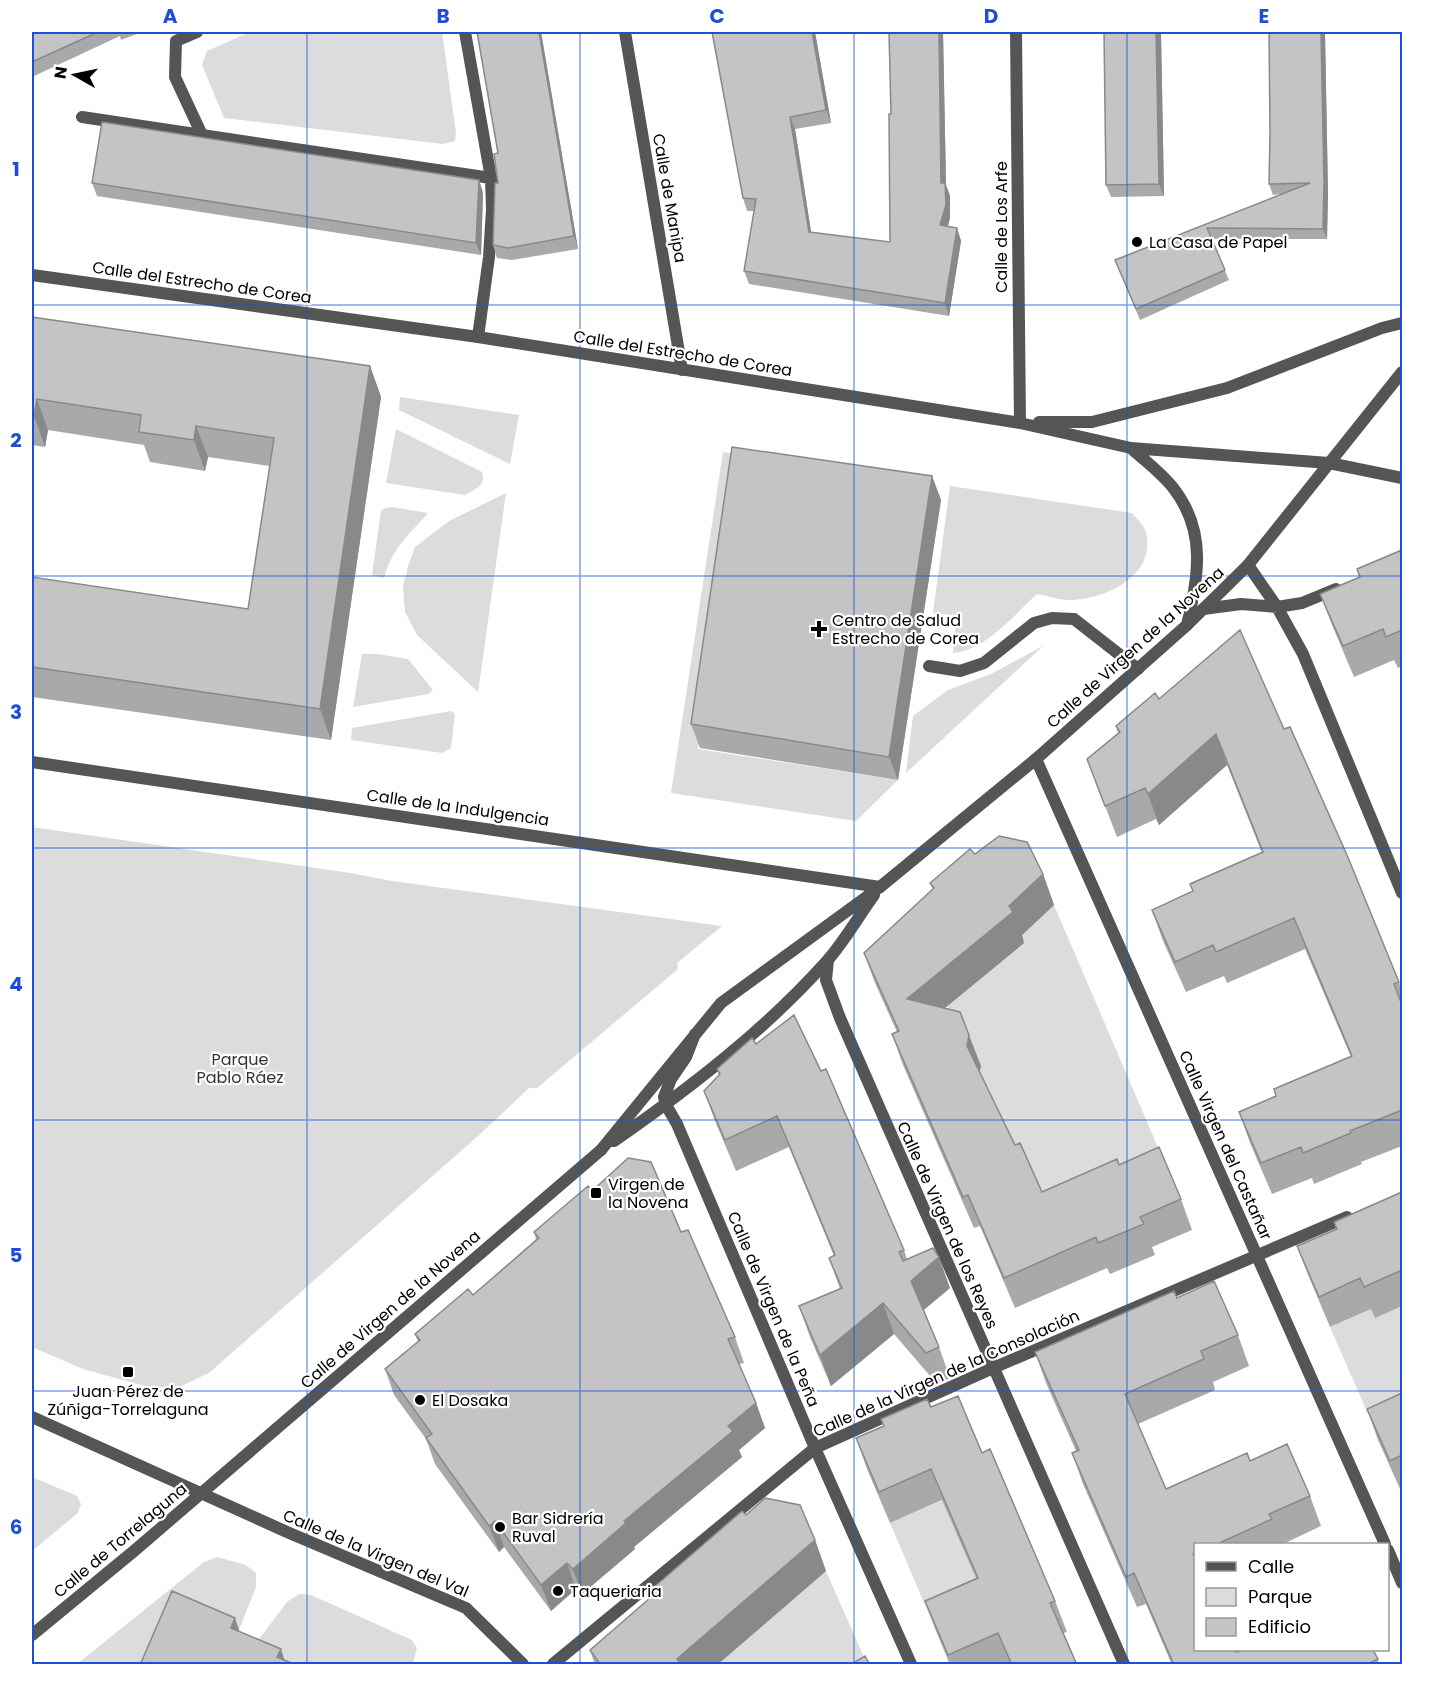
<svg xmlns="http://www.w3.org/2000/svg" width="1434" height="1696" viewBox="0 0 1434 1696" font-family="Poppins,sans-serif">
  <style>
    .green { fill: #dcdcdc }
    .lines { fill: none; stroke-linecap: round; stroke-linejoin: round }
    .service { stroke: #555; stroke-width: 12 }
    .minor { stroke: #555; stroke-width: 12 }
    .tertiary { stroke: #555; stroke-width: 12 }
    .wall { fill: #a9a9a9 }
    .shaded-wall { fill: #898989 }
    .building { fill: #c4c4c4; stroke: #898989; stroke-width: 1.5 }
    .grid { fill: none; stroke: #1d4ed8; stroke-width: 1.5; stroke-opacity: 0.55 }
    .poi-dot { fill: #000; stroke: #fff; stroke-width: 2 }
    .labels { text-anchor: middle; stroke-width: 4.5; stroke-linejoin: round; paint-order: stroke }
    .street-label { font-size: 16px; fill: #000; stroke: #fff }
    .poi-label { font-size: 16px; fill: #000; stroke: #fff; text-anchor: start }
    .park-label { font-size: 16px; fill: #333; stroke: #fff }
    .neatline { fill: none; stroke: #1d4ed8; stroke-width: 2 }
    .grid-label { font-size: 20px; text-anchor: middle; font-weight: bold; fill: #1d4ed8 }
  </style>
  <rect width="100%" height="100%" fill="#fff"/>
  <path class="green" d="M250 32H442L456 133 455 141 443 144 224 118 202 65 207 51Z
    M400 397 519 415 510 464 399 410Z
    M396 429 482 472C487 485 475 489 465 495L386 483Z
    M723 452 743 455 698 749 898 780 856 821 671 793Z
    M950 486 1132 513C1136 518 1144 525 1146 532 1156 575 1109 597 1074 600 1062 601 1048 596 1037 594 1013 616 986 650 953 653L956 616 933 613Z
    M506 493 478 692 417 635 405 612 403 586 408 566 415 547 449 521Z
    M392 507 428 513C408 536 393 547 384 578L372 575 381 511 385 508Z
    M1043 646 906 773 913 716 948 690 991 674Z
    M362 654H377L408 659 433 690 429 694 353 707Z
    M451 711 455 714 451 748 442 753 351 740 352 728Z
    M32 827 351 873 392 881 722 926 677 963 678 969 537 1088H529L478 1136 209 1373 175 1389 145 1386 83 1369 32 1347Z
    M1054 905 1166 1166 1047 1233 945 1000 1020 936Z
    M1402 1306V1399L1368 1414 1330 1327 1371 1309 1375 1317Z
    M32 1477 77 1496 81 1504 78 1513 32 1551Z
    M943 1500 989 1608 936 1631 890 1523Z
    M217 1557 246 1565 256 1573V1587L237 1635 155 1664H77L204 1562Z
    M826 1571 867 1664H717Z
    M299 1594 311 1595 412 1640 417 1648 413 1664H281L250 1651 287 1602Z"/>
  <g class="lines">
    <path class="service" d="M197 32 176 41 175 77 202 135 491 178
      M465 32 491 178 492 210 489 257 478 337
      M82 117 202 135
      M929 666 960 671 984 663 1034 623 1052 618 1074 619 1138 669"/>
    <path class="minor" d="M625 32 682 370
      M1016 32 1020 423
      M32 275 478 337 1020 423 1131 448 1329 463 1402 478
      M1039 422H1092L1227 388 1382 328 1402 323
      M1131 448C1145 461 1163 474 1174 489 1207 532 1198 577 1187 625
      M1248 565 1277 607 1303 654 1402 893
      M1203 609 1241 604 1277 607 1302 603 1336 589
      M1036 759 1385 1544
      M32 762 880 887
      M828 960 826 980 840 1018 1124 1664
      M695 1034 686 1057 671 1079 664 1097 666 1105 677 1124 815 1448 911 1664
      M614 1141C690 1088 764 1031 826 962 844 942 858 917 874 895
      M601 1150 721 1003 880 887
      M32 1417 287 1532 466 1608 523 1664
      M1388 1550 1402 1583
      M553 1664 815 1448 993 1368 1347 1217"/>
    <path class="tertiary" d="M880 887 1036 759 1187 625 1248 565 1402 372
      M32 1635 134 1551 601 1150"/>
  </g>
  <path class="wall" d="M32 32H142L121 40 120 36 32 77Z
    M541 32 578 249 512 260 497 258 493 245 498 183V153Z
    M815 32 831 123 795 129 811 232 890 242 891 114 889 32H943L946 185 950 196V218L948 226 957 228 961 241 949 316 749 284 744 271 754 211H747L743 198Z
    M1104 32H1161L1164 196 1111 197 1106 185Z
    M1269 32H1325L1328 194 1327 239H1211L1229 280 1140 320 1115 260 1282 194 1273 195 1269 184 1270 132Z
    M479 180 483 193 481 255 97 196 92 183Z
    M32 317 370 366 381 397 331 740 32 697V577L248 609 270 466 208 457 205 471 150 462 144 445 48 430 45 447 32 445Z
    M932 476 941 500 898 780 700 748 691 724Z
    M1402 550V666L1398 668 1394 660 1354 677 1332 625 1320 594 1359 577 1357 569Z
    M1159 699 1284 729 1399 982 1402 992V1146L1361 1162 1362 1164 1314 1184 1312 1178 1272 1194 1250 1143 1239 1112 1276 1096 1351 1057 1305 949 1227 983 1224 976 1186 992 1163 941 1152 910 1193 891 1262 853 1227 765 1159 825 1156 819 1117 837 1087 759 1118 733 1116 726Z
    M975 854 1043 874 1054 905 1022 935 1024 943 945 1008 981 1066 979 1072 1015 1145 1042 1192 1119 1165 1181 1199 1192 1230 1152 1247 1155 1255 1110 1274 1107 1268 1015 1308 980 1226 974 1228 903 1065 892 1034 897 1032 875 983 864 953 933 890 930 883Z
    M752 1038 904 1250 907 1259 950 1288 924 1310 939 1347 950 1378 937 1384 894 1334 831 1386 810 1337 799 1306 840 1289 829 1258 834 1256 789 1147 736 1171 715 1121 704 1091 719 1075 717 1069Z
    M592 1191 681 1232 735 1337 744 1363 739 1364 756 1403 765 1428 739 1450 742 1457 634 1547 635 1549 582 1594 576 1589 551 1611 504 1547 499 1552 435 1464 426 1439 394 1395 385 1369 418 1342 415 1334 473 1295 536 1239 534 1232Z
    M1402 1192V1306L1375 1318 1371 1309 1330 1327 1309 1277 1297 1246 1337 1229Z
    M1177 1298 1238 1335 1249 1366 1213 1382 1215 1390 1138 1424 1166 1489 1250 1461 1310 1496 1321 1526 1281 1545H1196V1650L1236 1652 1373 1650 1380 1665H1172L1146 1604 1137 1607 1083 1484 1072 1453 1076 1451 1046 1383 1035 1352Z
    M1402 1393V1491H1401L1378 1440 1367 1409Z
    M931 1407 982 1453 1055 1601 1067 1632 1063 1633 1077 1665H950L936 1631 925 1601 976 1578 942 1500 890 1523 867 1469 856 1438 883 1426 881 1419Z
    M746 1515 815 1540 826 1571 717 1665H595L590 1650 648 1600 646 1594Z"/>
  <path class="shaded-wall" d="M539 32H541L578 249 574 236Z
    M812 32H815L831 123 826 110Z
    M939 32H943L946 185 950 196V218L945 237 940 225 941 183Z
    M1156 32H1161L1164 196 1159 184Z
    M1321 32H1325L1328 194 1327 239 1323 229Z
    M790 117 795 129 813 244 809 232Z
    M479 180 483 193 481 255 476 243Z
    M957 228 961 241 949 316 945 303Z
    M370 366 381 397 331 740 320 709Z
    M37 399 48 430 45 447 34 416Z
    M196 426 208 457 205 471 194 440Z
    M932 476 941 500 898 780 889 757Z
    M1216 734 1227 765 1159 825 1148 794Z
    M1043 874 1054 905 1022 935 1024 943 918 1030 907 999Z
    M969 1035 981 1066 978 1077 967 1046Z
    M939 1257 950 1288 922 1311 911 1281Z
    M883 1303 894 1334 831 1386 820 1355Z
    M756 1403 765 1428 739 1450 742 1457 634 1547 635 1549 582 1594 573 1569 728 1426Z
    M495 1521 504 1547 499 1552 489 1526Z
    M815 1540 826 1571 717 1665H679L677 1659Z
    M567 1563 576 1589 551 1611 541 1585Z
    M235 1618 241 1636 231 1628Z
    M281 1649 286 1665 277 1657Z"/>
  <path class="building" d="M32 32H98L32 62Z
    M477 32H539L574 236 508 248 493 245 495 183H498L494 154 498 153Z
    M712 32H812L826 110 790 117 809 232 890 242 889 114H891L889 32H939L941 183H945L946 205 940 225 957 228 945 303 744 271 756 199 743 198Z
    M1104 32H1156L1159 184 1106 185Z
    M1269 32H1321L1324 183 1323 229 1207 228 1225 270 1136 309 1115 260 1310 183 1269 184 1270 132Z
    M102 122 479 180 476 243 92 183Z
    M32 317 370 366 320 709 32 667V577L248 609 274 438 196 426 194 440 139 432 141 415 37 399 34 416H32Z
    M732 447 932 476 889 757 691 724Z
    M1402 550V630L1386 637 1383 629 1343 646 1320 594 1360 577 1357 569Z
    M1240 630 1284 729 1290 727 1347 855 1399 982 1394 984 1402 1005V1110L1350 1131 1351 1133 1303 1153 1301 1147 1261 1163 1239 1112 1276 1096 1274 1089 1352 1056 1294 918 1216 952 1213 945 1175 962 1152 910 1193 891 1190 884 1263 852 1216 734 1148 794 1145 788 1105 806 1087 759 1120 732 1116 726 1155 693 1159 699Z
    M999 836 1027 842 1043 874 1009 906 1013 912 907 999 960 1012 969 1035 967 1046 1015 1145 1020 1143 1042 1192 1117 1159 1119 1165 1159 1147 1181 1199 1140 1217 1144 1224 1098 1243 1096 1237 1004 1278 968 1195 963 1197 892 1034 899 1031 864 953 934 888 930 883 970 849 975 854Z
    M794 1015 821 1071 826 1069 904 1250 899 1252 903 1261 933 1248 939 1257 911 1281 939 1347 926 1353 883 1303 820 1355 799 1306 842 1288 829 1258 835 1255 777 1116 725 1140 704 1091 720 1074 717 1069 752 1038 756 1044Z
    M628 1158 651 1162 681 1232 688 1230 735 1337 728 1339 756 1403 728 1426 733 1431 624 1521 626 1523 573 1569 567 1563 541 1585 495 1521 489 1526 426 1438 432 1434 385 1369 420 1340 415 1334 468 1289 473 1295 539 1238 534 1232 588 1186 592 1191Z
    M1402 1192V1270L1364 1287 1360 1278 1319 1297 1297 1246 1337 1229 1334 1222Z
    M1214 1281 1238 1335 1201 1351 1204 1359 1125 1394 1166 1489 1247 1453 1250 1461 1287 1444 1310 1496 1269 1514 1272 1519 1215 1545H1196V1553L1193 1554 1196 1560V1650H1235L1236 1652 1243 1650H1373L1378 1659 1366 1665H1174L1134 1573 1126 1577 1072 1453 1079 1450 1035 1352 1174 1291 1177 1298Z
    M1402 1393V1455L1390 1461 1367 1409Z
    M958 1396 982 1453 990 1449 1055 1601 1050 1603 1077 1665H1012L998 1633 948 1655 925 1601 978 1578 931 1469 879 1492 856 1438 884 1426 881 1419 927 1399 931 1407Z
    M765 1498 800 1505 815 1540 677 1659 681 1665H601L590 1650 650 1598 646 1594 742 1511 746 1515Z
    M172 1591 235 1618 231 1628 281 1649 277 1657 296 1665H140Z
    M865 1656 870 1665H850Z"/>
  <path class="grid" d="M307 32V1664M580 32V1664M854 32V1664M1127 32V1664M32 305H1402M32 576H1402M32 848H1402M32 1120H1402M32 1391H1402"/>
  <g class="poi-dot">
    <circle cx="1137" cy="242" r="6"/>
    <path d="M816 620h6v6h6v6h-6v6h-6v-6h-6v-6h6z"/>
    <rect x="590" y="1187" width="12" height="12" rx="3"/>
    <rect x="122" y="1366" width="12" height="12" rx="3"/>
    <circle cx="420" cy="1400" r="6"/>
    <circle cx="500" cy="1527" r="6"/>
    <circle cx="558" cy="1591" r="6"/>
  </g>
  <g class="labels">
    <g class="street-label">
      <text transform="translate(670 198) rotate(80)" y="6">Calle de Manipa</text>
      <text transform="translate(1001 227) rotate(-90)" y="6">Calle de Los Arfe</text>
      <text transform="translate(202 282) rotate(8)" y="6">Calle del Estrecho de Corea</text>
      <text transform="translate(683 353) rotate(9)" y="6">Calle del Estrecho de Corea</text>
      <text transform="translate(1135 647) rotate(-42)" y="6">Calle de Virgen de la Novena</text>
      <text transform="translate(458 807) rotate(8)" y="6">Calle de la Indulgencia</text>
      <text transform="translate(1226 1145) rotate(66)" y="6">Calle Virgen del Castañar</text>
      <text transform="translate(948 1225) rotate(66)" y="6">Calle de Virgen de los Reyes</text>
      <text transform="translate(390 1309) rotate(-41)" y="6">Calle de Virgen de la Novena</text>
      <text transform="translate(774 1309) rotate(67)" y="6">Calle de Virgen de la Peña</text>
      <text transform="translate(946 1373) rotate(-24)" y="6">Calle de la Virgen de la Consolación</text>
      <text transform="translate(120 1540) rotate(-40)" y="6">Calle de Torrelaguna</text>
      <text transform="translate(376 1553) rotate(23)" y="6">Calle de la Virgen del Val</text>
    </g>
    <g class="poi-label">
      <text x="1149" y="248">La Casa de Papel</text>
      <text x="832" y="626">Centro de Salud<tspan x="832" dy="18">Estrecho de Corea</tspan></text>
      <text x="608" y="1190">Virgen de<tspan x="608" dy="18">la Novena</tspan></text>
      <text x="128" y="1397" text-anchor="middle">Juan Pérez de<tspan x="128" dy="18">Zúñiga-Torrelaguna</tspan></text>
      <text x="432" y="1406">El Dosaka</text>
      <text x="512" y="1524">Bar Sidrería<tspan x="512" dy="18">Ruval</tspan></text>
      <text x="570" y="1597">Taqueriaria</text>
    </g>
    <g class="park-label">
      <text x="240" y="1065">Parque<tspan x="240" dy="18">Pablo Ráez</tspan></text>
    </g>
  </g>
  <rect width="1434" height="1696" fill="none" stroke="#ffffff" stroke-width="66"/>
  <rect x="1194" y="1543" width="195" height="108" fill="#ffffff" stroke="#999999" stroke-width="1.5"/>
  <rect x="1206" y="1562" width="30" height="9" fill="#555555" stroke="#999999" stroke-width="1.5"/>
  <text x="1248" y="1573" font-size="18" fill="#000000">Calle</text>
  <rect x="1206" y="1588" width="30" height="18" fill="#dcdcdc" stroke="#999999" stroke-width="1.5"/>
  <text x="1248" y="1603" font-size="18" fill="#000000">Parque</text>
  <rect x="1206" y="1618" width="30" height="18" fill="#c4c4c4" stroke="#999999" stroke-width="1.5"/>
  <text x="1248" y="1633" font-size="18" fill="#000000">Edificio</text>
  <g transform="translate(75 75) rotate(279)" stroke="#ffffff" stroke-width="4.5" paint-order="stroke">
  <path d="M0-4.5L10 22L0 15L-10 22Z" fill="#000000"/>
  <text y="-9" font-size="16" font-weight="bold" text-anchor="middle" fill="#000000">N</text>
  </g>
  <rect x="33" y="33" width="1368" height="1630" class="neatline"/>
  <g class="grid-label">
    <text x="170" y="23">A</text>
    <text x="443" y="23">B</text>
    <text x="717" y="23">C</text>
    <text x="991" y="23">D</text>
    <text x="1264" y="23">E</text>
    <text x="16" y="176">1</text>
    <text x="16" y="447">2</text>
    <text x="16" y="719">3</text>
    <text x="16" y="991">4</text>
    <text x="16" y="1262">5</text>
    <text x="16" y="1534">6</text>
  </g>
</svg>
